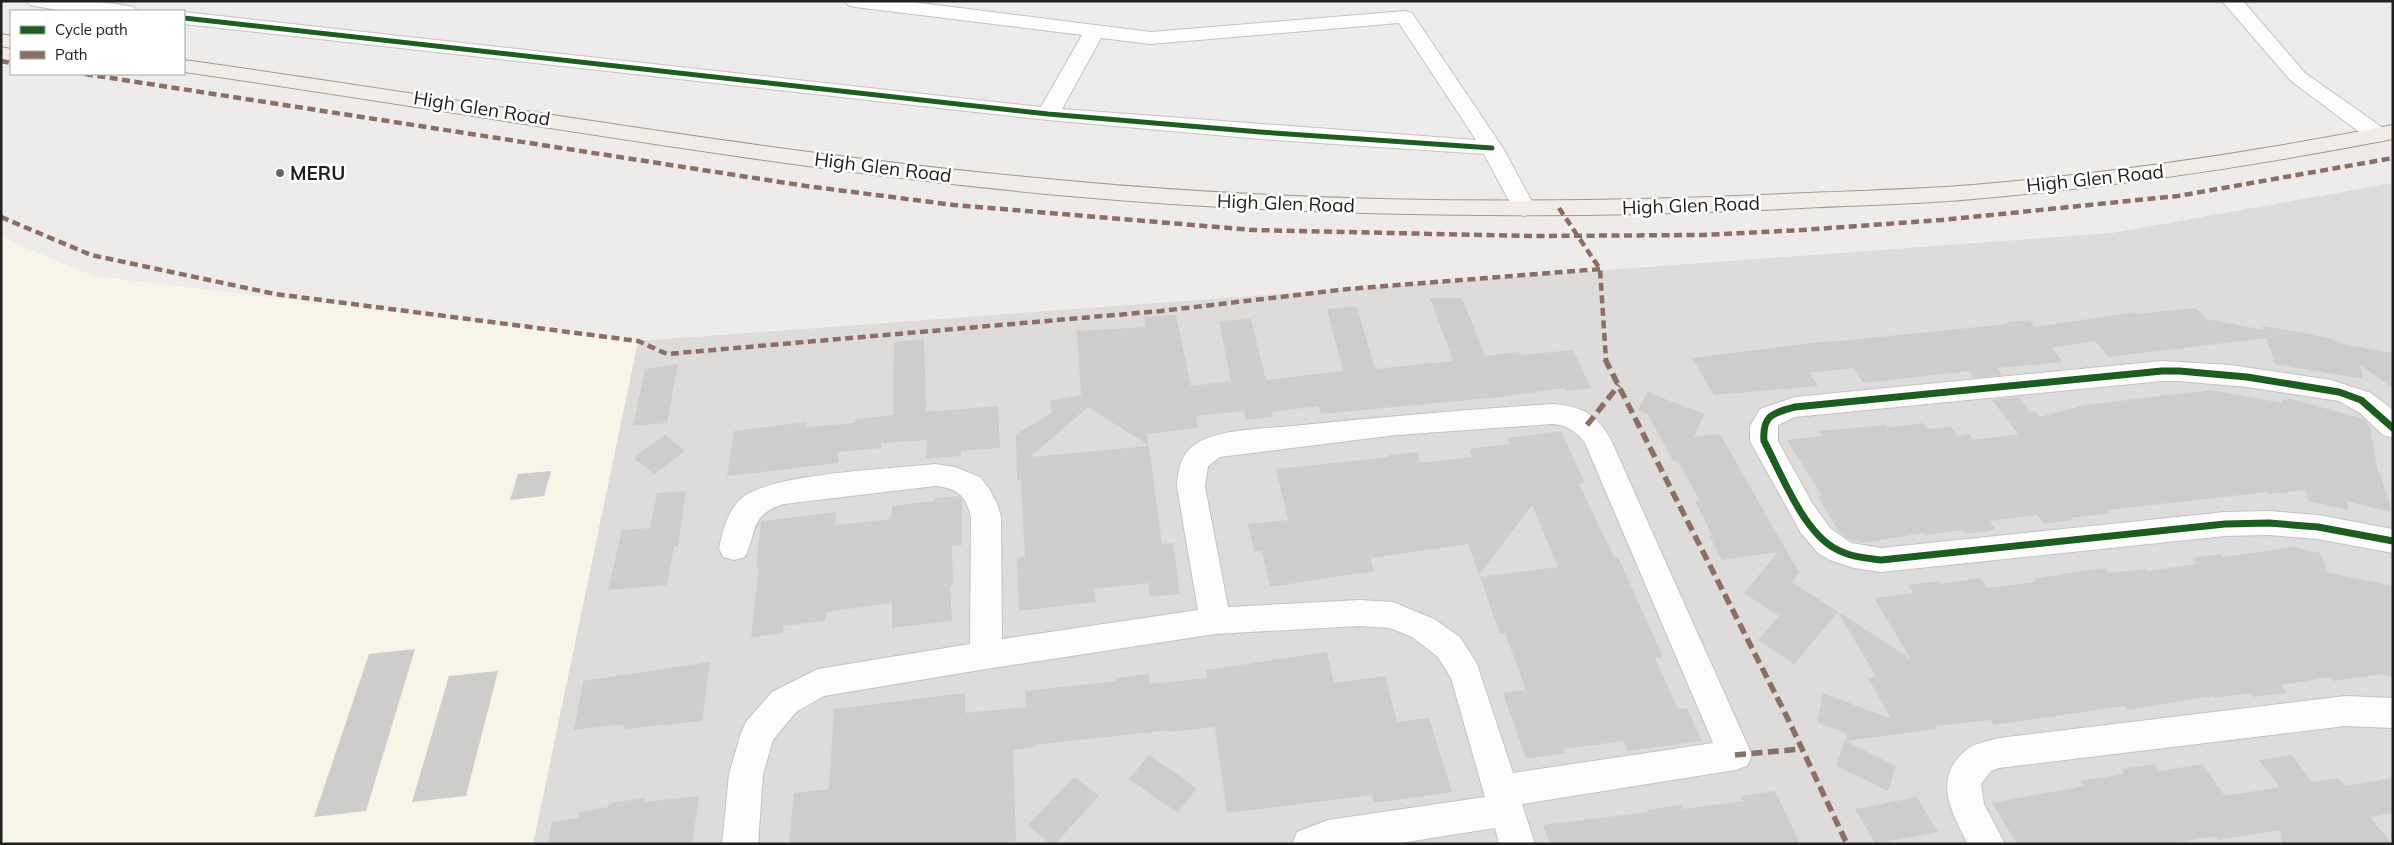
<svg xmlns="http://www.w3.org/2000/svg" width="2394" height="845" viewBox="0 0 2394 845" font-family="Mulish,sans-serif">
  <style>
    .residential { fill: #dddcdb }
    .education { fill: #f6f5e7 }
    .building { fill: #cfcdcb }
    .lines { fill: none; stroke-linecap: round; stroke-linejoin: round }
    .minor-casing { stroke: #c4c3c2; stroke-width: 2 }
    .primary-casing { stroke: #a39988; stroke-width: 2 }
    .minor { fill: #fcfcfc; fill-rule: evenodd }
    .primary { fill: #f1ece7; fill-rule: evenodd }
    .quiet-far1 { stroke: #8d6e63; stroke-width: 4.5; stroke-dasharray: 8 4.5; stroke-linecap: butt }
    .quiet { stroke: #8d6e63; stroke-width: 5.5; stroke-dasharray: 11 5.5; stroke-linecap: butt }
    .cycleway-far1-casing { stroke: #fff; stroke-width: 8 }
    .cycleway-casing { stroke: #fff; stroke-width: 10 }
    .cycleway-far1 { stroke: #1b5e20; stroke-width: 5 }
    .cycleway { stroke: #1b5e20; stroke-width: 7 }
    .poi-dot { fill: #686767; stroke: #fff; stroke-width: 2 }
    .labels { text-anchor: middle; stroke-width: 5; stroke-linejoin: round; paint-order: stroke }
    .street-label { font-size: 19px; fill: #202020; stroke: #fff }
    .poi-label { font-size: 19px; font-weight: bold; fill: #202020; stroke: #fff; text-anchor: start }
  </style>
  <rect width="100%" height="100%" fill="#eeecea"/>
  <path class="residential" d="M2393 183V844H533L638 341 2112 233Z"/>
  <path class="education" d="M1 237 93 276 638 341 533 844H1Z"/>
  <path class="building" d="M1430 298H1462L1485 356 1519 352 1521 355 1573 350 1591 388 1566 391 1564 388 1500 397 1321 414 1318 406 1272 412 1273 417 1246 420 1244 411 1196 416 1198 428 1147 434 1148 445 1088 407 1030 457 1149 446 1162 544 1173 543 1180 594 1150 597 1148 583 1094 589 1096 602 1019 611 1017 558 1025 557 1021 480H1017L1016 434 1052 413 1050 401 1081 395 1077 331 1146 327 1144 317 1176 315 1191 386 1231 381 1219 321 1251 319 1266 380 1343 371 1327 309 1357 307 1375 369 1453 361Z
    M2196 308 2206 319 2264 330 2262 326 2304 333 2336 340 2337 343 2393 353V388L2360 365 2363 379 2275 364 2266 338 2109 357 2095 341 2052 348 2063 362 1997 368 2002 375 1973 378 1969 371 1863 383 1853 368 1810 373 1818 386 1714 395 1692 358 1828 341 1829 342 2008 324 2006 322 2030 320 2035 327 2135 312 2137 314Z
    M924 339 926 412 998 406 1000 448 961 451V456L926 459 927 440 881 443V448L838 452V463L727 476 734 431 807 422 806 427 854 423 855 419 893 415 894 342Z
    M678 364 667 423 633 426 645 369Z
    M2210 390 2283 403 2282 399 2288 401 2287 398 2364 419 2370 426 2378 474H2380L2392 512 2346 501 2349 510 2309 501 2305 490 2269 494 2268 492 2107 510 2110 513 2071 518 2073 520 2044 524 2037 515 1990 521 1996 530 1966 534 1963 530 1926 535 1924 533 1862 543 1852 541 1839 532 1818 497 1822 496 1787 440 1822 436 1819 431 1886 425 1887 428 1923 423 1928 429 1951 427 1958 436 1969 434 1973 440 2018 434 1992 400 2019 397 2030 412 2035 411 2039 417 2086 405Z
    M1647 392 1704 414 1694 437 1720 434 1799 573 1792 582 1911 659 1874 598 1913 593 1908 585 1939 581 1941 584 1980 578 1987 588 2036 582 2034 579 2074 572 2104 568 2108 573 2146 569 2147 571 2197 564 2192 558 2221 554 2223 557 2293 547 2320 553 2328 573 2393 586V677L2381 674 2333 681 2330 677 2281 685 2287 693 2253 697 2250 693 2215 698 2213 696 2127 710 2124 706 1994 725 1991 720 1936 726 1937 729 1845 741 1896 766 1888 791 1836 766 1847 734 1817 722 1823 693 1891 719 1868 678 1876 677 1838 612 1794 664 1758 640 1779 616 1744 593 1778 552 1722 560 1709 535H1712L1695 501H1700L1678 461H1673L1648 414 1638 411Z
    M1561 431 1585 483 1579 484 1614 557H1618L1663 657 1655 658 1678 709 1687 708 1702 741 1628 751 1624 741 1564 749 1565 753 1526 759 1503 693 1526 690 1505 633 1500 634 1480 577 1558 567 1532 505 1479 575 1468 544 1370 558 1374 571 1270 587 1262 551 1254 552 1248 524 1288 520 1276 469 1390 457 1389 455 1417 452 1420 463 1472 457 1469 449 1510 444 1507 438Z
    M665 435 685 451 654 474 633 458Z
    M551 471 544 496 510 500 518 474Z
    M686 491 678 547H674L667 585 608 590 622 530 650 528 657 493Z
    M958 496 962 499V545L952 546 953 585 950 586 952 621 892 628V603L826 612 825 621 783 626V633L751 637 759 567 756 568 761 521 836 512 835 525 891 519 892 506 934 501V498Z
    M415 649 366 811 314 817 369 654Z
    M1327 652 1334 683 1385 676 1397 722 1429 718 1452 792 1374 803 1372 795 1227 813 1215 727 1168 732 1170 730 1034 745 1036 747 1013 750 1016 841 995 844H789L794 793 829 789 834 709 965 693V713L1026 707 1025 691 1116 681V678L1149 674 1150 684 1207 678 1206 670Z
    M710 662 702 721 624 729V724L574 730 583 681Z
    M498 671 466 796 412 802 449 676Z
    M1149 755 1197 788 1178 813 1129 779Z
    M2291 755 2312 782 2338 778 2345 786 2393 778V813L2370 817 2392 844H2282L2281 830 2218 840 2216 836 2170 844H2017L1992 803 2084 786 2080 781 2124 774 2121 769 2155 764 2160 771 2202 764 2225 796 2280 787 2259 760Z
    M1074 777 1099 796 1055 844H1050L1028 825Z
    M1775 791 1800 844H1550L1543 825 1648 812 1647 810 1681 805 1683 809 1744 801 1741 796Z
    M699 796 692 844H548L552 822 579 818V812L608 807 609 803 645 798V802Z
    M1917 797 1938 832 1875 844 1855 809Z"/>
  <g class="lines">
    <g class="minor-casing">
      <path id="minor" d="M27 1C63 1 100 0 134 7L137 11C103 13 64 13 30 5Z
        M845 1H904L1151 32 1405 11 1412 13 1503 148 1536 209 1532 214 1524 216 1516 214 1484 154 1260 139 1048 120 184 24V12L1041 107 1082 35 855 7 848 5ZM1399 23 1476 140 1062 109 1101 38 1151 44Z
        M2222 1H2243L2305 73 2386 130 2389 135 2386 140 2378 142 2370 140 2291 81Z
        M2162 361 2230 365 2331 380 2371 393 2393 410V438L2383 435 2360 413 2339 401 2247 387 2179 381H2162L1795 417 1778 425V441L1812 503 1830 528 1851 543 1881 548 2225 512 2269 511 2318 515 2393 529V553L2318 539 2269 535 2225 536 1881 572 1854 568 1830 560 1818 553 1801 533 1750 441V426L1760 409 1795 397Z
        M1552 404C1582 406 1597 414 1611 440L1752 755 1747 766 1735 770 1522 804 1535 844H1499L1495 828 1394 844H1292L1297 832 1328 820 1485 797 1451 678 1438 657 1412 637 1390 628 1359 626 1215 634 986 669 824 696 796 712 773 740 763 774 758 844H722L729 774 741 733 746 722 772 692 818 669 970 644 971 517C966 495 957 488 935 486L784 504C750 514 757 532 745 557L734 560 723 557 719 548C723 530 728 509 743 497 775 473 892 469 935 464L955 467 980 477 990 490 998 506 1001 517 1002 639 1198 610 1177 487C1178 472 1180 456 1193 446 1216 428 1265 429 1293 426 1380 417 1466 410 1552 404ZM1552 424C1567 425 1576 431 1585 443L1713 743 1513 773 1477 664 1460 637 1434 619 1393 602 1359 600 1228 607 1205 487 1208 466 1220 457 1396 435Z
        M2345 696 2393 698V728L2345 726 1999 768 1991 771 1981 784 1984 804 2005 844H1968C1951 811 1932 779 1966 750 1974 743 1989 741 1999 738Z"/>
    </g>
    <g class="primary-casing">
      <path id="primary" d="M1 34 11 36V48L1 46Z
        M184 60C479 101 772 155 1069 181 1307 203 1545 205 1783 194 1846 191 1910 190 1973 185 2114 173 2254 152 2393 125V139C2254 166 2114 187 1973 199 1910 205 1846 205 1783 209 1545 220 1306 217 1069 196 772 169 479 114 184 72Z"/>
    </g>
    <use href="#minor" class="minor"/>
    <use href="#primary" class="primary"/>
    <path class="quiet-far1" d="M1 61 11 63
      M85 74 806 186 954 205 1253 230 1530 236 1703 235 1802 230 1941 220 2178 196 2393 158
      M1559 208 1600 269 1606 360
      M1 217 91 255 275 294 638 341 667 354 1161 311 1348 289 1600 269"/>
    <path class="quiet" d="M1605 359 1787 717 1847 844
      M1587 425 1619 385
      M1735 755 1802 749"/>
    <g class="cycleway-far1-casing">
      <path id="cycleway-far1" d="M184 18 1048 114 1260 132 1492 148"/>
    </g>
    <g class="cycleway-casing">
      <path id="cycleway" d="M2393 428 2361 400 2339 392 2247 377 2179 371H2162L1795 407C1773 413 1762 415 1764 441 1781 473 1803 532 1836 549 1850 557 1866 558 1881 560L2225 524 2269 523 2318 527 2393 541"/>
    </g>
    <use href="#cycleway-far1" class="cycleway-far1"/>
    <use href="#cycleway" class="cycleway"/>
  </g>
  <circle class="poi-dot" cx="280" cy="173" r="5"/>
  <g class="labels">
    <g class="street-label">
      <text transform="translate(482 108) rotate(9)" y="7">High Glen Road</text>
      <text transform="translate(883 167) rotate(7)" y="7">High Glen Road</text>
      <text transform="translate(2095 178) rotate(-6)" y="7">High Glen Road</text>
      <text transform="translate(1286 203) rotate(2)" y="7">High Glen Road</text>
      <text transform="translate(1691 205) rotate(-2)" y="7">High Glen Road</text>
    </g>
    <g class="poi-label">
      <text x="290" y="180">MERU</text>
    </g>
  </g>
  <rect width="2394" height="845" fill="none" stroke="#202020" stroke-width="5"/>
  <rect x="10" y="10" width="175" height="65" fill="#ffffff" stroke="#a6a6a6"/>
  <rect x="20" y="26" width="25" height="8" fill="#1b5e20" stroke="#a6a6a6"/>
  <text x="55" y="35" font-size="15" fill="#202020">Cycle path</text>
  <rect x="20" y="51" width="25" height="8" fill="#8d6e63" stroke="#a6a6a6"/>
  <text x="55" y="60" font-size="15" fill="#202020">Path</text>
</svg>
